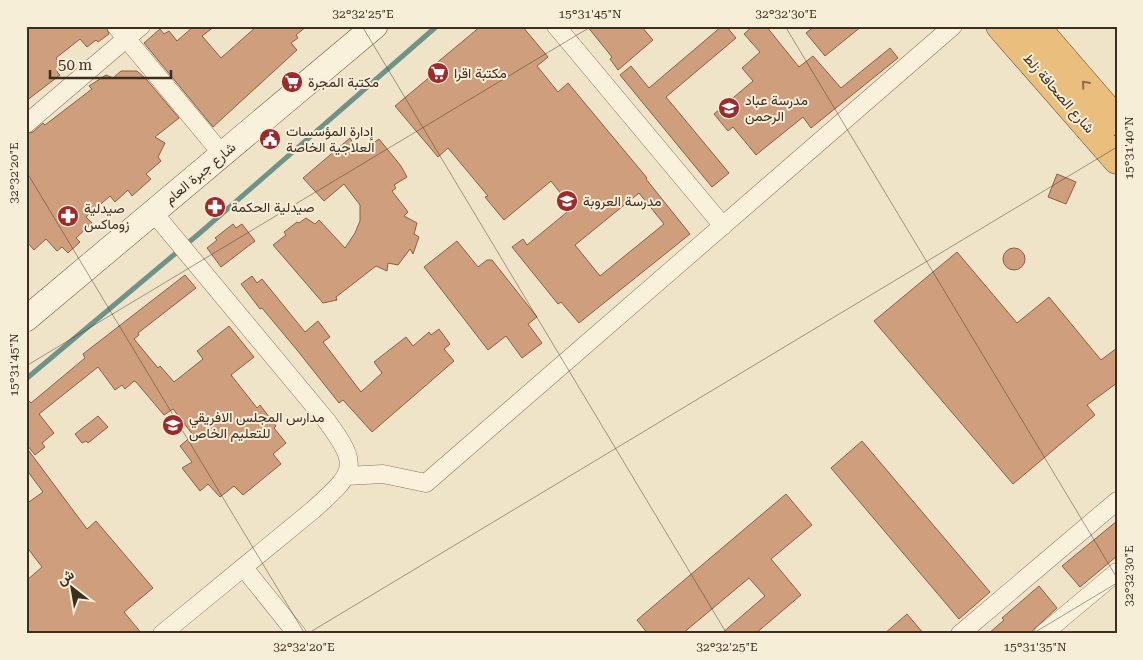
<svg xmlns="http://www.w3.org/2000/svg" width="1143" height="660" viewBox="0 0 1143 660" font-family="'Roboto Serif',Vazirmatn,serif">
  <style>
    .lines { fill: none; stroke-linecap: round; stroke-linejoin: round }
    .stream { stroke: #6f938a; stroke-width: 5 }
    .building { fill: #cf9f7d; stroke: #8d5f41; fill-rule: evenodd }
    .minor-casing { stroke: #8d765c; stroke-width: 19 }
    .secondary-casing { stroke: #6f573f; stroke-width: 26 }
    .trunk-casing { stroke: #5b4430; stroke-width: 29 }
    .minor { stroke: #faf1dc; stroke-width: 18 }
    .secondary { stroke: #faf1dc; stroke-width: 25 }
    .trunk { stroke: #eabe7c; stroke-width: 28 }
    .oneway { stroke: #8b6f49 }
    .ticks { fill: none; stroke: #3d2e20; stroke-width: 1; stroke-opacity: 0.45 }
    .labels { text-anchor: middle; stroke-width: 4; stroke-linejoin: round; paint-order: stroke }
    .poi-label { font-size: 14px; fill: #3d2e20; stroke: #f7eed8; text-anchor: start }
    .street-label { font-size: 14px; fill: #3d2e20; stroke: #f7eed8 }
    .neatline { fill: none; stroke: #3d2e20; stroke-width: 2 }
    .ticks-label { font-size: 12px; text-anchor: middle; fill: #3d2e20 }
  </style>
  <rect width="100%" height="100%" fill="#f0e4c8"/>
  <g class="lines">
    <path class="stream" d="M26 379 201 232 437 26"/>
  </g>
  <path class="building" d="M26 26H106L109 34 98 42 96 40 87 47 80 39 56 58 63 68 57 72 60 75 26 101Z
    M194 26H215L202 36 221 58 257 26H307L296 35 298 38 291 43 297 50 213 127 144 43 160 29 164 34 169 31 177 41Z
    M481 26H522L548 57 537 66 558 92 568 83 647 178 646 179 690 234 579 323 561 302 558 304 512 247 523 239 527 245 572 208 551 181 504 220 485 197 488 196 448 148 438 157 395 106 431 76 427 71ZM639 193 664 224 600 276 575 245Z
    M587 26H641L653 40 618 70 610 59 612 57Z
    M722 26H726L736 38 666 97 729 173 712 187 620 75 631 66 649 88Z
    M753 26H766L799 67 813 56 841 88 890 48 898 58 811 128 803 117 756 155 733 127 728 131 714 114 753 81 742 68 760 52 744 34Z
    M815 26H862L825 56 806 33Z
    M121 71H137L146 79 179 118 155 137 165 143 158 157 161 161 146 174 151 179 132 196 128 190 115 202 110 196 86 217 92 223 76 238 80 242 68 253 62 247 57 251 46 239 34 250 26 241V134L33 132 43 123 45 125 92 89 89 86 106 75 113 78Z
    M350 138 359 153 379 139 401 166 407 177 394 185 396 188 392 191 408 212 404 216 417 223 414 234 419 237 413 254 410 249 398 265 388 263 387 271 376 266 336 297 337 300 323 303 273 245 286 235 284 232 297 222 299 223 306 218 315 224 319 220 345 248 355 233 360 221V205L344 184 324 201 303 178Z
    M1057 174 1076 182 1066 204 1048 197Z
    M233 224 236 228 242 224 255 241 221 267 207 248 217 240 215 238Z
    M457 241 478 267 487 260H492L537 317 528 324 542 343 522 358 506 336 488 350 424 267Z
    M1003 259a11 11 0 1 1 22 0a11 11 0 1 1-22 0Z
    M957 252 1017 323 1049 297 1101 360 1117 348V383L1087 405 1095 415 1013 484 874 321Z
    M185 275 196 288 138 333 139 335 134 339 158 368 160 366 174 382 203 359 197 351 229 326 254 357 231 375 257 408 260 405 276 426 274 428 286 443 273 454 281 464 243 495 234 486 220 497 208 484 200 491 182 468 192 462 180 446 193 435 173 409 164 415 136 382 134 381 125 389 122 385 115 390 98 367 39 414 54 433 42 443 45 447 35 455 26 444V398L31 403 85 358 83 354Z
    M252 276 257 283 262 279 305 332 318 321 330 337 323 342 361 392 382 373 374 362 406 337 413 346 429 332 431 335 439 329 450 344 444 349 454 361 372 432 343 400 339 403 297 350 262 308 260 309 251 297 241 284Z
    M98 416 108 427 88 443 86 441 82 443 75 434Z
    M862 441 990 592 959 619 831 468Z
    M26 447 87 529 96 521 153 588 124 612 142 634H26V581L42 567 26 546V504L43 492 26 469Z
    M786 494 812 525 771 559 801 595 755 634H721L765 596 749 578 682 634H648L637 620Z
    M1117 521V556L1080 587 1062 566Z
    M1039 586 1057 608 1029 634H988L1004 620 1002 618Z
    M907 614 924 634H884Z"/>
  <g class="lines">
    <g class="minor-casing">
      <path id="minor" d="M116 26 222 154
        M556 26 723 226
        M26 124 141 26
        M153 212 326 420C361 467 355 472 313 510L162 634
        M346 476 383 474 426 483 953 26
        M244 568 297 634
        M960 634 1117 501
        M1043 634 1117 572"/>
    </g>
    <g class="secondary-casing">
      <path id="secondary" d="M26 319 375 26"/>
    </g>
    <g class="trunk-casing">
      <path id="trunk" d="M1000 26 1117 160
        M1035 26 1117 121"/>
    </g>
    <use href="#minor" class="minor"/>
    <use href="#secondary" class="secondary"/>
    <use href="#trunk" class="trunk"/>
  </g>
  <defs><path id="oneway-chevron" d="M-2-3.5L2.5 0L-2 3.5" fill="none" stroke-width="1.6" stroke-linecap="round" stroke-linejoin="round" transform="scale(1.25)"/></defs>
  <use class="oneway" href="#oneway-chevron" transform="translate(1085 84) rotate(-131)"/>
  <path class="ticks" d="M362 26 727 634M785 26 1117 578M26 171 305 634M26 366 592 26M307 634 1117 147M1032 634 1117 583"/>
  <defs>
    <g id="supermarket-disc" transform="scale(1.125)"><circle r="9.5" fill="#9e2a2b" stroke="#f7eed8"/><path d="M-6-5.5h2.5l.6 2H6L4.5 2H-2.5L-4.4-4H-6ZM-1.5 3.2a1.3 1.3 0 1 0 .1 0ZM3 3.2a1.3 1.3 0 1 0 .1 0Z" fill="#fff"/></g>
    <g id="school-disc" transform="scale(1.125)"><circle r="9.5" fill="#9e2a2b" stroke="#f7eed8"/><path d="M0-5L7-2L0 1L-7-2ZM-4 1L0 2.5L4 1V4Q0 6-4 4Z" fill="#fff"/></g>
    <g id="civic-disc" transform="scale(1.125)"><circle r="9.5" fill="#9e2a2b" stroke="#f7eed8"/><path d="M-.6-6.5H3V-4.5H.6V-3L4-1V1h2V6H-6V1h2V-1L-.6-3ZM-1.2 2.5V6h2.4V2.5Z" fill="#fff"/></g>
    <g id="pharmacy-disc" transform="scale(1.125)"><circle r="9.5" fill="#9e2a2b" stroke="#f7eed8"/><path d="M-2-6h4v4h4v4h-4v4h-4v-4h-4v-4h4Z" fill="#fff"/></g>
  </defs>
  <g fill-rule="evenodd">
    <use href="#supermarket-disc" x="438" y="73"/>
    <use href="#supermarket-disc" x="292" y="82"/>
    <use href="#school-disc" x="729" y="108"/>
    <use href="#civic-disc" x="270" y="139"/>
    <use href="#school-disc" x="567" y="201"/>
    <use href="#pharmacy-disc" x="215" y="207"/>
    <use href="#pharmacy-disc" x="68" y="216"/>
    <use href="#school-disc" x="173" y="425"/>
  </g>
  <g class="labels">
    <g class="poi-label">
      <text x="454" y="78">مكتبة اقرا</text>
      <text x="308" y="87">مكتبة المجرة</text>
      <text x="745" y="105">مدرسة عباد<tspan x="745" dy="16">الرحمن</tspan></text>
      <text x="286" y="136">إدارة المؤسسات<tspan x="286" dy="16">العلاجية الخاصة</tspan></text>
      <text x="583" y="206">مدرسة العروبة</text>
      <text x="231" y="212">صيدلية الحكمة</text>
      <text x="84" y="213">صيدلية<tspan x="84" dy="16">زوماكس</tspan></text>
      <text x="189" y="422">مدارس المجلس الافريقي<tspan x="189" dy="16">للتعليم الخاص</tspan></text>
    </g>
    <g class="street-label">
      <text transform="translate(1059 93) rotate(49)" y="5">شارع الصحافة زلط</text>
      <text transform="translate(200 173) rotate(-40)" y="5">شارع جبرة العام</text>
    </g>
  </g>
  <rect width="1143" height="660" fill="none" stroke="#f7eed8" stroke-width="55"/>
  <g transform="translate(72 588) rotate(329)" stroke="#f7eed8" stroke-width="4" paint-order="stroke">
  <path d="M0-4L9 19L0 12L-9 19Z" fill="#3d2e20"/>
  <text y="-8" font-size="14" font-weight="bold" text-anchor="middle" fill="#3d2e20">ش</text>
  </g>
  <path d="M50 70v8h121v-8" fill="none" stroke="#3d2e20" stroke-width="2.5"/>
  <text x="58" y="70" font-size="15" fill="#3d2e20" stroke="#f7eed8" stroke-width="4" paint-order="stroke">50 m</text>
  <rect x="28" y="28" width="1088" height="604" class="neatline"/>
  <g class="ticks-label">
    <text x="363" y="18">32°32'25"E</text>
    <text x="590" y="18">15°31'45"N</text>
    <text x="786" y="18">32°32'30"E</text>
    <text transform="translate(1129 148) rotate(-90)" y="4">15°31'40"N</text>
    <text transform="translate(14 173) rotate(-90)" y="4">32°32'20"E</text>
    <text transform="translate(14 365) rotate(-90)" y="4">15°31'45"N</text>
    <text transform="translate(1129 576) rotate(-90)" y="4">32°32'30"E</text>
    <text x="304" y="651">32°32'20"E</text>
    <text x="727" y="651">32°32'25"E</text>
    <text x="1035" y="651">15°31'35"N</text>
  </g>
</svg>
